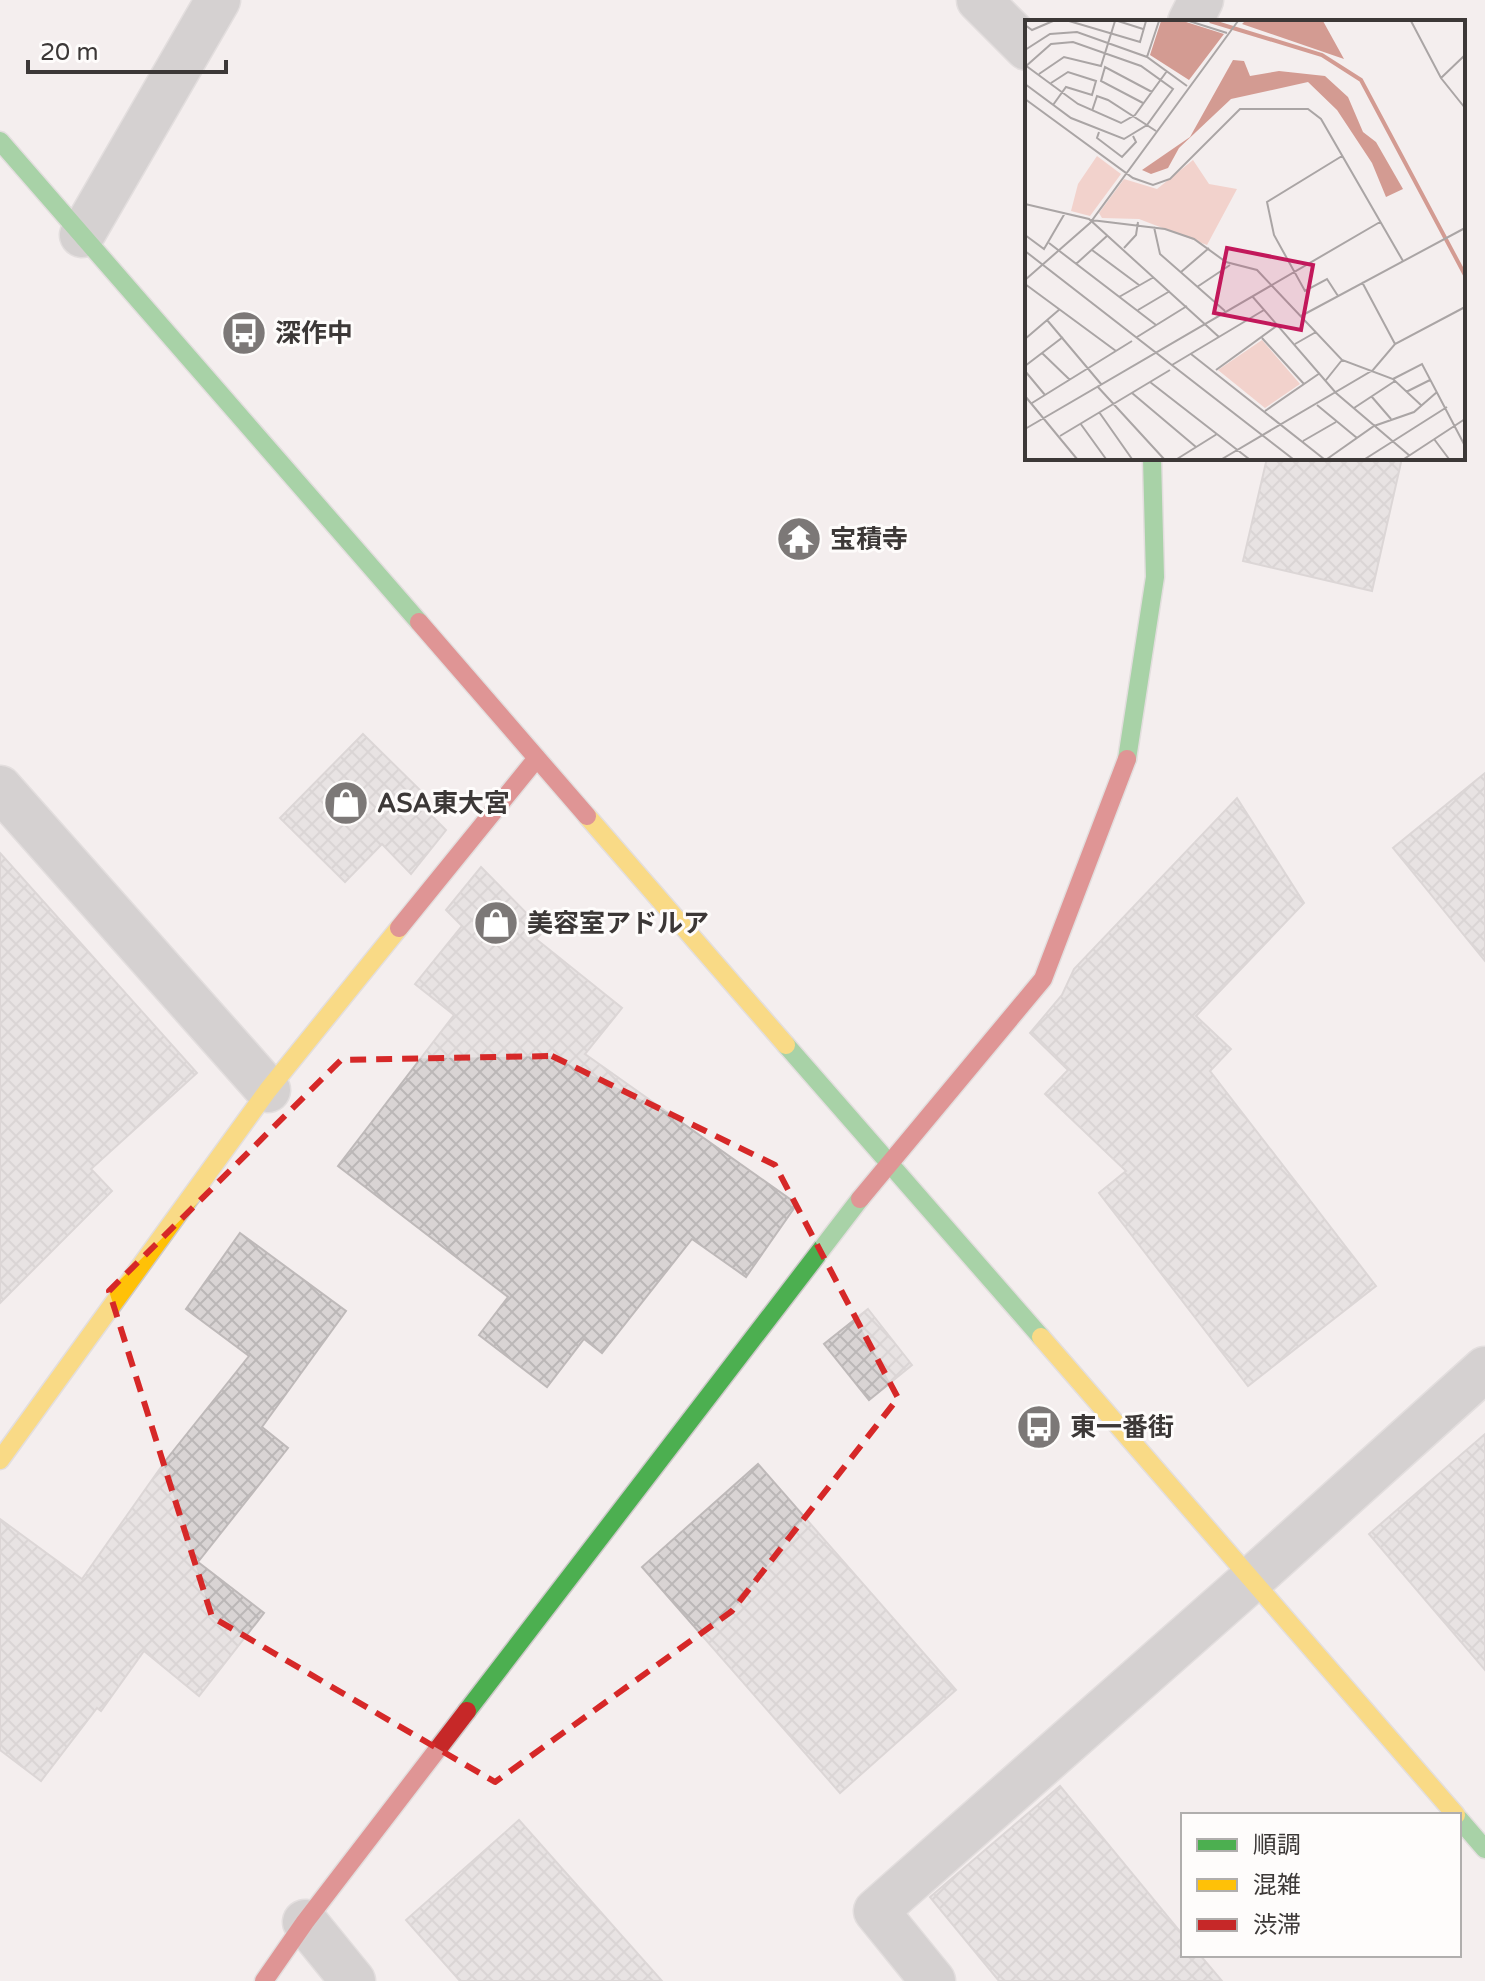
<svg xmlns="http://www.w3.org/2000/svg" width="1485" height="1981" viewBox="0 0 1485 1981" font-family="'Varela Round','Noto Sans JP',sans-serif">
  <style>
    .building { fill: url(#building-cross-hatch); stroke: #beb9b9; stroke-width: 2 }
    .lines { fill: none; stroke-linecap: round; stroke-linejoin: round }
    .street-casing { stroke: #cecaca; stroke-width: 47 }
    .fast-casing { stroke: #cecaca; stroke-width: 21 }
    .slow-casing { stroke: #cecaca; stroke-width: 21 }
    .jam-casing { stroke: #cecaca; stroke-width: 21 }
    .street { stroke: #afadad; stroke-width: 44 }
    .fast { stroke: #4caf50; stroke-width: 18 }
    .slow { stroke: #ffc107; stroke-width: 18 }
    .jam { stroke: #c62828; stroke-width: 18 }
    .marked { fill: none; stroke: #d62828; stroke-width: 6; stroke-dasharray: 16 10; stroke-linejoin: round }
    .labels { text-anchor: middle; stroke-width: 6; stroke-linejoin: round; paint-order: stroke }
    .poi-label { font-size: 26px; font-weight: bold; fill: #3c3837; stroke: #fefcfb; text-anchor: start }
    .inset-river { fill: none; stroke: #d39b92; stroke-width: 4 }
    .inset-road { fill: none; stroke: #aaa5a5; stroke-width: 2 }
    .view { fill: #c2185b; fill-opacity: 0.15; stroke: #c2185b; stroke-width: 4 }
    .inset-edge { fill: none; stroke: #3c3837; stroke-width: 4 }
  </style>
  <defs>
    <pattern id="building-cross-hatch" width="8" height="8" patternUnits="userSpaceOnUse" patternTransform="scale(2)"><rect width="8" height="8" fill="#d9d4d4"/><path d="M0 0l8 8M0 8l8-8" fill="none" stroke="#bbb7b7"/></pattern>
  </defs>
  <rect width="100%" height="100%" fill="#f4eeee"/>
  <path class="building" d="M1267 458H1402L1372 591 1243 561Z
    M363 734 428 798 421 805 446 830 411 874 382 844 345 882 280 818Z
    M1485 773V961L1393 848Z
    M1237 798 1304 903 1196 1016 1231 1049 1210 1071 1376 1286 1248 1386 1099 1193 1126 1171 1045 1094 1068 1070 1030 1033 1062 995 1074 969Z
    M0 853 197 1073 91 1169 112 1191 0 1303Z
    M481 867 544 931 536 939 622 1008 585 1054 797 1204 746 1277 692 1239 602 1353 584 1339 547 1387 479 1335 508 1297 338 1166 454 1015 415 984 462 926 446 910Z
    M240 1233 346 1311 262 1427 288 1448 198 1562 264 1613 199 1696 144 1651 101 1711 97 1708 41 1781 0 1750V1519L82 1579 166 1460 249 1356 186 1309Z
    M868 1309 912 1365 869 1400 824 1344Z
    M1485 1434V1670L1369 1534Z
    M758 1464 956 1690 840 1793 642 1567Z
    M1060 1786 1183 1935V1955H1200L1222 1981H999L930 1897Z
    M519 1820 662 1981H460L406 1920Z"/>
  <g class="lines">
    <g class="street-casing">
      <path id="street" d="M979 0 1027 48
        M1190 22 1201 0
        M82 235 218 0
        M0 788 268 1090
        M305 1922 353 1981
        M933 1981 876 1911 1251 1580 1485 1369"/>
    </g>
    <g class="fast-casing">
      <path id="fast" d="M0 141 419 622
        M1127 759 1155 577 1152 458
        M786 1045 1041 1337
        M467 1711 860 1199
        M1459 1819 1485 1849"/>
    </g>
    <g class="slow-casing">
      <path id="slow" d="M587 816 786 1045
        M1041 1337 1456 1815
        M0 1460 268 1090 399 928"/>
    </g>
    <g class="jam-casing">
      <path id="jam" d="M419 622 587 816
        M399 928 537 758
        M860 1199 1043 979 1127 759
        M264 1981 305 1922 467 1711"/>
    </g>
    <use href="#street" class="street"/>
    <use href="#fast" class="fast"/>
    <use href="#slow" class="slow"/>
    <use href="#jam" class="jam"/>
  </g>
  <path d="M0 0H1485V1981H0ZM552 1056 775 1165 898 1398 732 1611 495 1782 212 1617 109 1291 341 1060Z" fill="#f4eeee" fill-opacity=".55" fill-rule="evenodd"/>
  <path class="marked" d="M552 1056 775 1165 898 1398 732 1611 495 1782 212 1617 109 1291 341 1060Z"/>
  <defs>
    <g id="bus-disc" transform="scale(2.3)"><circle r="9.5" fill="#7c7877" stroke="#fefcfb"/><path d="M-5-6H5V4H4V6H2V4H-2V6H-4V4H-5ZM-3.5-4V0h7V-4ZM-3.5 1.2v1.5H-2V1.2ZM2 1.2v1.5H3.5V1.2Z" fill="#fff"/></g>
    <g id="temple-disc" transform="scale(2.3)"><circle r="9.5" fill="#7c7877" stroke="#fefcfb"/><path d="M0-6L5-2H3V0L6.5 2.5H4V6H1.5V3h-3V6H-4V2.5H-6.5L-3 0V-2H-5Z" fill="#fff"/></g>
    <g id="shop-disc" transform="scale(2.3)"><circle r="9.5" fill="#7c7877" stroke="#fefcfb"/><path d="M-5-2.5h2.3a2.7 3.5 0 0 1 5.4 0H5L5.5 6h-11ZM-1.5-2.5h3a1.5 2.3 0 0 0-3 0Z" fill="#fff"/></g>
  </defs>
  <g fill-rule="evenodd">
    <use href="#bus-disc" x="244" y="333"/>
    <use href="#temple-disc" x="799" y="539"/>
    <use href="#shop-disc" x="346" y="803"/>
    <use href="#shop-disc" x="496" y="923"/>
    <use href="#bus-disc" x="1039" y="1427"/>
  </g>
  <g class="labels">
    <g class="poi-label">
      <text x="275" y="342">深作中</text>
      <text x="830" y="548">宝積寺</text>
      <text x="377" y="812">ASA東大宮</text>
      <text x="527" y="932">美容室アドルア</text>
      <text x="1070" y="1436">東一番街</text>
    </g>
  </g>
  <g transform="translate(1025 20)">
    <rect width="440" height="440" fill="#f4eeee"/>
    <path d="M72 136 96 154 65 196 46 191 53 164ZM168 140 184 164 212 169 182 225 114 199 77 198 74 193 99 159 132 169ZM237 320 275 364 240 388 193 350Z" fill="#f2d2cc"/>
    <path d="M136 1H158L199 14 164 60 125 35ZM220 1H298L319 39 217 4ZM208 40 219 41 225 56 254 51 300 56 323 77 338 112 351 122 378 169 361 177 347 143 312 90 283 62 206 79 154 128 143 148 126 154 117 150 165 117Z" fill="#d39b92"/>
    <path class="inset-river" d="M185 1 297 35 336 60 440 255"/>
    <path class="inset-road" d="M44 1 115 22 121 1M93 1 118 9M164 1 202 13M386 1 416 58 440 88M0 5 7 10 28 1M0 30 25 14 52 12 122 37 162 66M122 37 134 1M0 45 53 84 96 103 110 95 142 51M0 47 26 24 48 22 116 46 148 69 122 105 99 119 46 98 0 64M14 54 39 37 76 46 90 1M416 58 440 35M26 63 43 52 71 61 67 75 41 67 28 85M0 79 108 158 128 165 145 159 215 89H283L296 99 378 241M118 83 76 61 80 47 127 72M67 91 72 76 83 80 131 111M74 112 72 118 97 137 111 122 108 116M0 184 64 199 194 317M66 200 140 209 169 219 201 242 232 250 317 340 368 359 397 386M129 207 135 234 200 291M0 215 19 229 40 193M24 223 131 305M99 228 111 215 113 202M67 230 114 265M0 231 268 439M51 244 83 215M156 252 184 228M0 260 65 203 213 1M337 262 370 324M0 264 91 331M172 267 205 245M227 276 311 373 385 436M313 276 302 259 280 271 249 215 242 182 317 136M94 277 129 257M113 290 145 271M276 296 440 208M22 300 76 364M112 317 162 286M237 318 279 364M0 319 35 289M270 324 291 312M17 333 45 360M166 334 299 439M147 345 239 290M0 346 38 317M191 350 253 305M0 351 20 375M368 359 397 344 440 426M301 360 317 340M125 362 224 439M72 366 139 439M381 372 405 360M107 373 171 427M0 376 52 439M347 377 366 399M7 383 107 321M292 385 332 418M329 388 370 361M240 391 295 353M74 392 107 439M55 403 81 439M0 409 355 202M35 416 145 350M409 419 424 439M278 421 311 402M152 439 192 414M197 439 348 350 370 324 440 287M302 439 349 406 389 392 412 372M340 439 422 387M379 439 440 399"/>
    <path class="view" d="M202 228 288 245 276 310 189 293Z"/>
    <rect width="440" height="440" class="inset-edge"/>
  </g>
  <rect x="1181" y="1813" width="280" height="144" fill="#fefcfb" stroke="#b0aead" stroke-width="2"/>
  <rect x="1197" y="1839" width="40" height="12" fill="#4caf50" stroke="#b0aead" stroke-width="2"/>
  <text x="1253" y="1853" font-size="24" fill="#3c3837">順調</text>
  <rect x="1197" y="1879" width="40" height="12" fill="#ffc107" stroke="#b0aead" stroke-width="2"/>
  <text x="1253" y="1893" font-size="24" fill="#3c3837">混雑</text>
  <rect x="1197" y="1919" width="40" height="12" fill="#c62828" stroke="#b0aead" stroke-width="2"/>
  <text x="1253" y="1933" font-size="24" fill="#3c3837">渋滞</text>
  <path d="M28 60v12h198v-12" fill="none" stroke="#3c3837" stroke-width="4"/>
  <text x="40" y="60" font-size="24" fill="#3c3837" stroke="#fefcfb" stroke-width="6" paint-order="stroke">20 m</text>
</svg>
